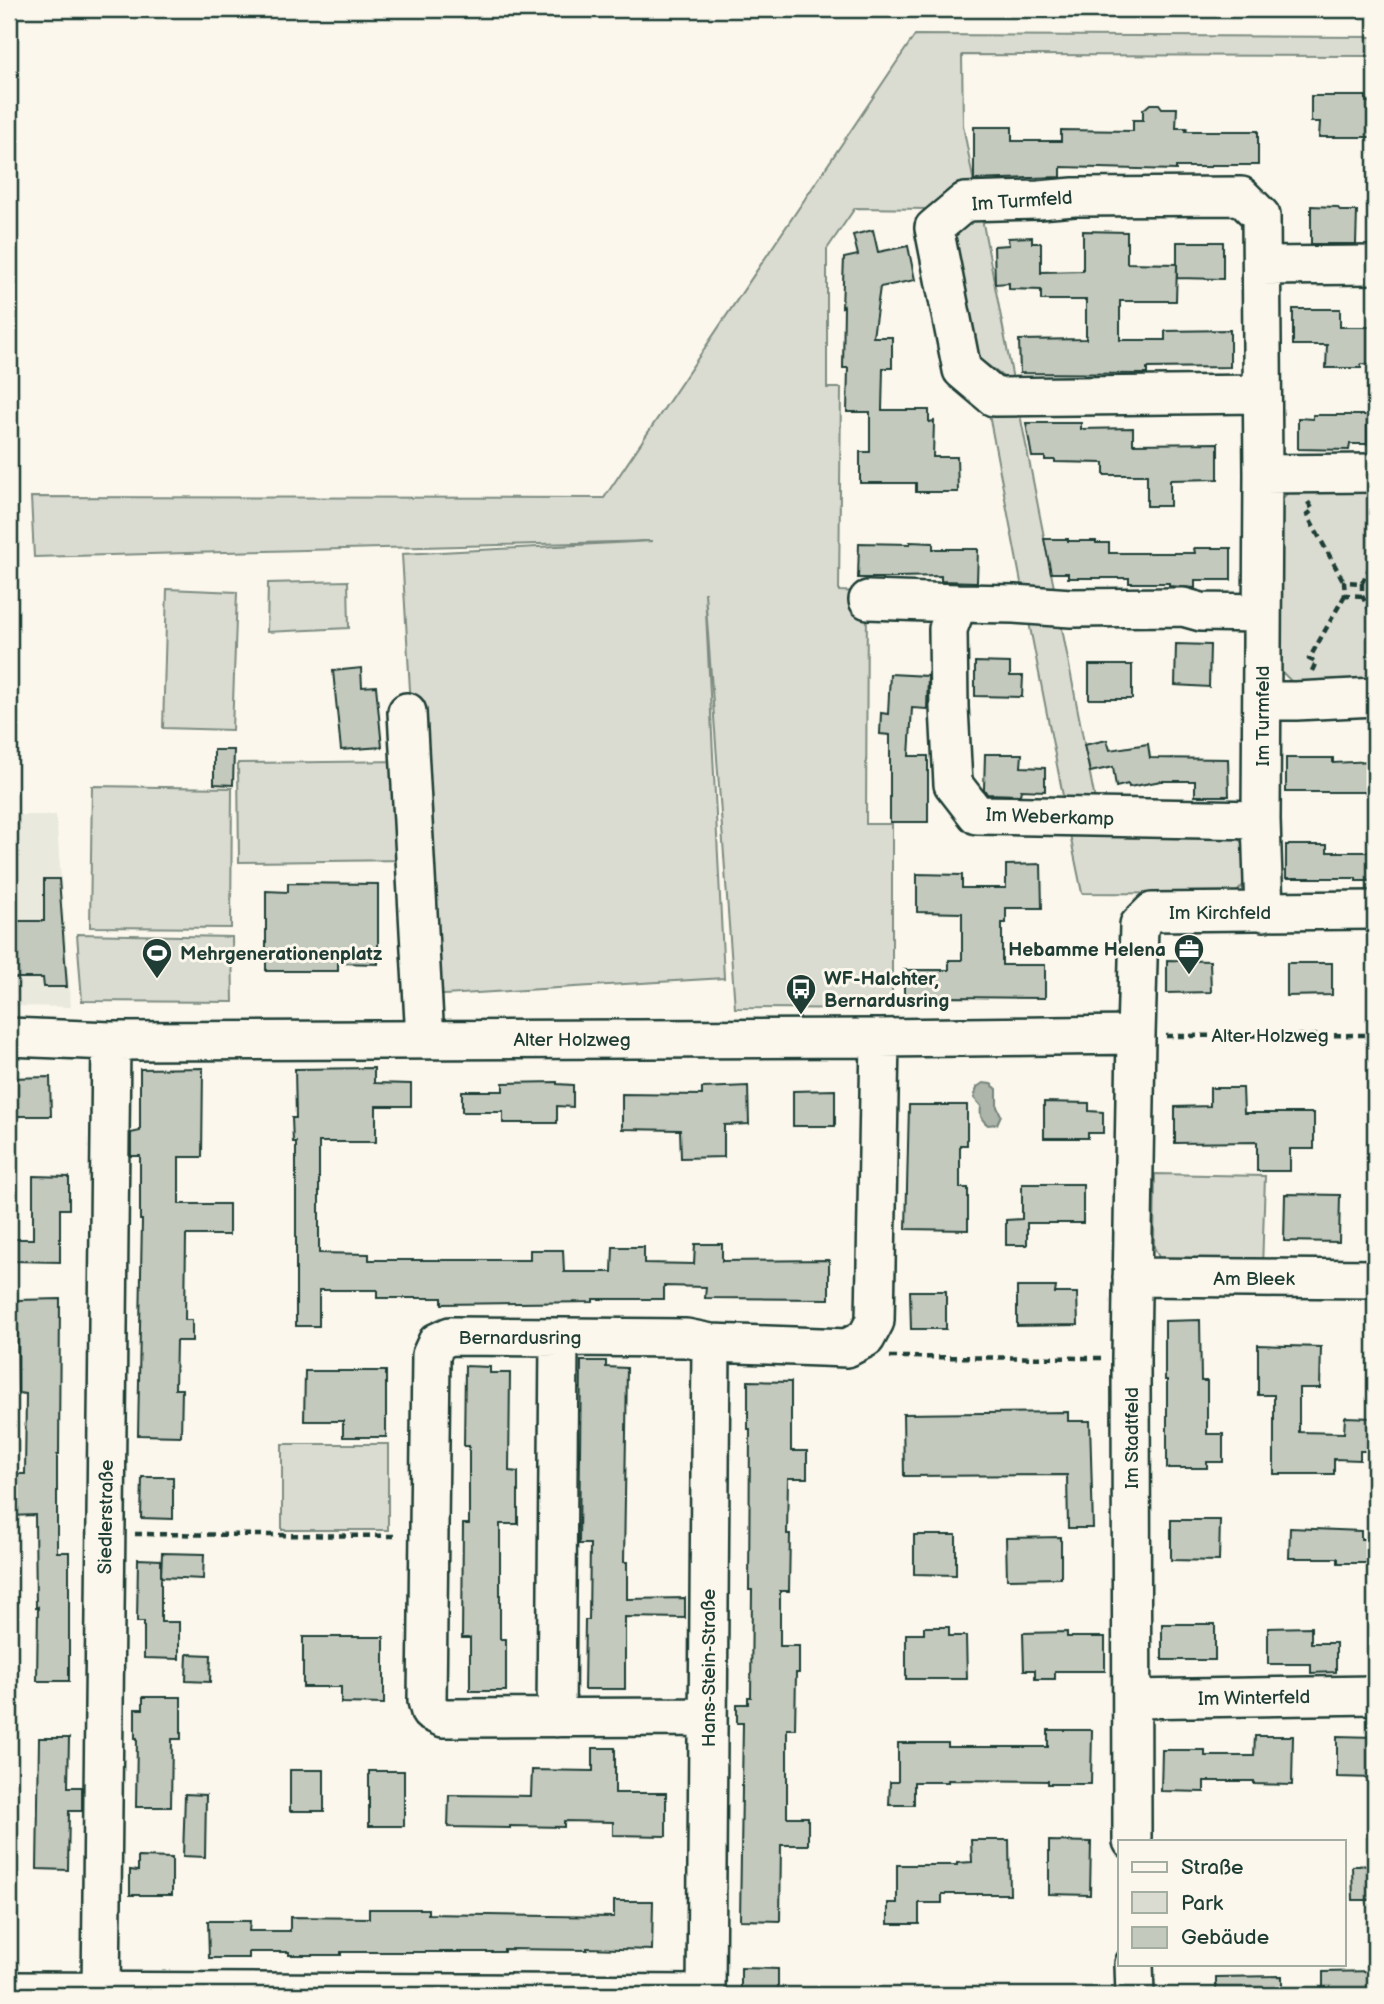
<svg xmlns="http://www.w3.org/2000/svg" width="1384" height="2004" viewBox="0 0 1384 2004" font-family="'Balsamiq Sans',sans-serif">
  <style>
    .built { fill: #eae9de }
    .green { fill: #dbdcd1; stroke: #7d8c82; stroke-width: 2 }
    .water { fill: #adb4aa; stroke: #74847b; stroke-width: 2 }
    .building { fill: #c4c9be; stroke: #1f3d34; stroke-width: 2 }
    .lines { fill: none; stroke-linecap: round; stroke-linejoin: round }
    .minor-casing { stroke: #1f3d34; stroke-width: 42 }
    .path { stroke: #1f3d34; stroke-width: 4.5; stroke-dasharray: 7 5; stroke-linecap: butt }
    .minor { stroke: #fbf7ec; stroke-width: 37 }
    .labels { text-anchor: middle; stroke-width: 6; stroke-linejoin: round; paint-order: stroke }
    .street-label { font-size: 19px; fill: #1f3d34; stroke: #fbf7ec }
    .poi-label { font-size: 19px; font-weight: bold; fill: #1f3d34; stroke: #fbf7ec; text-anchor: start }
  </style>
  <rect width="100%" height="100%" fill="#fbf7ec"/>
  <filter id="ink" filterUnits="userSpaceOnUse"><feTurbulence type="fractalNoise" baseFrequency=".0143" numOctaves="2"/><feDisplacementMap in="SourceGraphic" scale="14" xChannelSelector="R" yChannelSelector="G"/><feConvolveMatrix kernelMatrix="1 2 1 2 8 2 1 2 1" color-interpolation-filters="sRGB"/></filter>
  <g filter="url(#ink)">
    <path class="built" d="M9 815H56L71 1007 9 1006Z"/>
    <path class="green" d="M915 35 1375 37V56L962 55 963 125 975 189 949 190 928 209 855 208 827 249V388H841L839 591 867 592 866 824H892V1009L735 1008 705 592 724 978 428 996 402 554 653 541 34 557 31 497 604 498Z
      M980 208 1014 385 977 357 953 234Z
      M987 404H1018L1055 593H1023Z
      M1293 487 1375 488V683H1293L1281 671 1282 499Z
      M348 581 349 628 267 632 268 583Z
      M167 589 237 592 232 730 163 728Z
      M1027 612 1060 618 1095 800 1065 806Z
      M405 761 406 860 239 862 238 763Z
      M92 786 232 788 231 928 90 927Z
      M1068 825 1235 835 1246 847V882L1235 894 1082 893Z
      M77 934 232 937 233 1002 82 1001Z
      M1155 1174 1265 1176 1262 1269 1164 1268 1154 1247Z
      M282 1444H388V1530H282Z"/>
    <path class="water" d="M983 1083 991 1084 997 1089V1107L1001 1115 997 1124 988 1125C980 1119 980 1115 981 1106L974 1098 977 1087Z"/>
    <path class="building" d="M1311 96H1366V102H1375V137H1319L1320 122H1311Z
      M1150 104H1159L1162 108H1177L1176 128H1187L1186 131H1258V165H1211V167H1176V170L1061 167V177L974 180V127H1012V141H1061V130L1133 131V120H1143V110Z
      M1311 206 1337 207 1341 211H1357L1356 244H1311Z
      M873 230 878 252 908 246 915 280 880 287 873 337H892V368H883L882 410H929V422L934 421 933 457H957L958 492H916V483H860V452H870V412H847L848 368H843L844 306 842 307 844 258 858 255 853 235Z
      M1083 231 1127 232V263L1177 264 1176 301H1120V340H1165V331L1230 330V367L1147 368V374L1020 373 1019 340 1086 339V300H1041V290L1009 289V283L995 284 994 246 1009 245 1008 238 1032 237V243H1041V274V272L1083 271Z
      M1177 242H1223V279L1177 278Z
      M1293 309H1340V327H1375V365L1361 364V368H1326L1327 345H1293Z
      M1313 415H1367V444H1350L1349 450 1298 449V418L1313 419Z
      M1026 423H1081V429L1133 428V444L1218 443V479L1170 480V506H1147V475H1104V463L1055 462V460H1045V457H1032Z
      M1044 539H1068V541H1096V543H1109V553H1195L1194 548H1231V580H1195V588L1169 586V583H1129V578H1068V573H1051Z
      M910 542 933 543V549H978L977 582 941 581V576L897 577V578H858L859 543 910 544Z
      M1176 644 1210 645 1209 687 1175 685Z
      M975 662 1010 663V676H1023L1022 697 975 696Z
      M1089 665H1132V699H1089Z
      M361 668 362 687 376 686 382 747 341 750 333 671Z
      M890 674 928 676 927 709 912 708 909 756H928V822H890V735L880 734 881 713 888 714Z
      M1107 740 1110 750 1148 744 1150 758 1228 759 1229 796H1195V781H1161L1129 787 1128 784 1116 787 1113 767 1090 772 1084 745Z
      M214 750H234L233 785 214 784Z
      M985 754H1022L1021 767 1045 768V791L1021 790 1020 795 987 794 984 789Z
      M1286 758H1333V763L1373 761V792H1286Z
      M1286 845H1327V852H1372V857H1375V881H1356V878H1286Z
      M1041 864 1042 908H1006V923H1002V965H1045V998L944 997V1003H904V970H949V960H962V913L917 912V874L962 875V888H1006V865Z
      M44 879H59L67 987H44L43 978H9V921H44Z
      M288 883 378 884V964L338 963V971H266V891L288 892Z
      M1167 960 1210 961 1211 992 1167 993Z
      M1287 963H1332V995L1287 996Z
      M203 1068 202 1157H179V1204H229V1235H186L185 1320H192V1341H176L175 1389H182L181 1436 138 1435 142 1220H140V1156H131V1133L140 1131V1069Z
      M374 1068V1083L411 1084V1106H376V1142H319V1253L369 1254V1260H530V1250H563L564 1272H612L613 1247H644V1263L694 1264 695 1244H722V1261L829 1260V1299L705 1298 706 1287 664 1286V1299H593V1302L442 1304V1298H377V1290H319V1326H296V1142H293L292 1118H296L295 1069Z
      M50 1077 51 1116H9V1078Z
      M557 1082V1084L573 1085V1107L557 1106V1123H503V1112H462V1091H503V1083Z
      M748 1086 749 1124 724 1125V1157L681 1158 680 1130 622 1129V1094L702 1095V1088Z
      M1210 1088H1243L1244 1113H1314V1149H1290V1171H1257V1142L1175 1143V1107L1210 1106Z
      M835 1090V1126H793V1091Z
      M1044 1102 1089 1103V1111L1103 1112V1133H1088V1138H1044Z
      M909 1105H967V1145H960V1188H968V1230L906 1229Z
      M33 1176 69 1177V1209H60V1262L12 1261 13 1239H33Z
      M1022 1184H1083V1223H1027V1245H1006V1220L1022 1219Z
      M1285 1194 1340 1195 1339 1242 1284 1241Z
      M1017 1287H1056L1055 1293H1077L1078 1325 1017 1326Z
      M910 1291H946V1329H911Z
      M60 1299 59 1455H57V1552H69V1681H37L38 1607 36 1608 35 1515 11 1516V1474H25L26 1394 18 1393 17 1300Z
      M1200 1320 1201 1381H1207V1434H1223V1462H1207V1468H1167V1380H1165V1321Z
      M1258 1345 1321 1347 1320 1388H1299V1432L1344 1433 1345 1417 1374 1418 1373 1451H1360V1460L1334 1459V1474H1274V1395H1258Z
      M581 1361H606V1367L627 1368 624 1562H627V1599L685 1598V1618L625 1617V1689H584L585 1620H589L590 1544H579Z
      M465 1366 490 1367V1373H510L509 1471 518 1472V1524H500V1639H506V1691H470V1638H462L463 1524H469V1446H464Z
      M305 1371H386V1437H343V1421H304Z
      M748 1381 791 1382V1451H807V1478H788L787 1534H790L789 1591H780V1646H799V1673H796L795 1729H787V1817H808V1845H781L780 1921 740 1920 743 1723H737V1704H748V1697H751L752 1590H749L750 1429H748Z
      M1068 1412V1421H1090L1093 1528H1068L1067 1475 904 1476 903 1414Z
      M142 1477H173V1519L141 1518Z
      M1171 1520H1220L1219 1561 1171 1560Z
      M1290 1528 1361 1531V1539H1375V1563H1338V1558H1289Z
      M914 1535H956V1575L914 1574Z
      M1061 1537V1578L1007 1579 1006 1538Z
      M162 1553 204 1554 203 1579 161 1577Z
      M138 1559 161 1560V1622H179V1659L144 1658V1622H137Z
      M1162 1624H1215V1660H1162Z
      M924 1627H949V1636H966L967 1679H906V1634H924Z
      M1311 1627V1643H1336V1672L1311 1673V1664H1268V1628Z
      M1067 1632V1637H1105V1671H1055V1679H1035V1670H1024L1023 1633Z
      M303 1637H384V1704L341 1703V1687H303Z
      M187 1654 211 1655 210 1682 186 1681Z
      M143 1697H181V1739H172L171 1807H136L137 1738H135V1709H143Z
      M1048 1730H1092L1091 1784H1048V1781L948 1780V1782H914V1805H889L890 1782H898V1743H948V1747H1048Z
      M1255 1736H1293L1292 1785 1254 1784V1781H1204V1792L1161 1791 1162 1750H1205V1756H1254Z
      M1337 1736 1375 1737V1778L1337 1777Z
      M39 1738H69L68 1787H82V1811H69L68 1870 37 1869Z
      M593 1748H615V1793H666V1836L613 1835V1822L564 1821V1827L510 1826V1828L448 1827 449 1795 531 1796 532 1770 593 1771Z
      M290 1770H324V1811H290Z
      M369 1771H404V1826H369Z
      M185 1794 206 1795 205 1857 183 1856Z
      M971 1840H1009L1010 1894H942V1903H919V1924H888V1903H897V1865H957V1863L972 1862Z
      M1049 1841 1091 1842 1090 1895 1049 1894Z
      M138 1857 172 1858V1895H130V1870L138 1871Z
      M1375 1865V1900H1353L1352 1866Z
      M614 1901H653L652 1950 587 1948V1950L504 1949V1952H341V1955H289V1952H249V1958H209L208 1921H250L249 1931H290V1917L369 1918V1909H428V1914L614 1917Z
      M741 1968 778 1969V1995H741Z
      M1375 1971V1995H1323V1972Z
      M1282 1976V1995H1216V1977Z"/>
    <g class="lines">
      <g class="minor-casing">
        <path id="minor" d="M1262 266 1375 265
          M1262 394 994 397 962 370 934 228 965 202 1039 200 1074 197 1241 196 1261 216 1263 474 1261 820 1264 912
          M1263 474 1375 473
          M868 600 958 603
          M1263 701H1296L1375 697
          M407 712 425 1040
          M1261 820 977 815 953 784 949 707 948 629 958 603 1014 604 1071 608 1183 607 1201 612 1262 613
          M9 1037 111 1041 880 1038 1136 1035
          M1132 1277 1375 1279
          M1132 1699 1375 1695
          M708 1717 443 1718 430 1712 427 1701 431 1355 437 1342 450 1336 686 1338 711 1343 847 1348 866 1338 875 1321 880 1038
          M556 1718 559 1337
          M1132 1841 1131 1358 1136 1035 1139 925 1152 912 1375 910
          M1134 1964 1135 1995
          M9 1991 706 1994 711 1343
          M101 1993 111 1041"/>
      </g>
      <path class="path" d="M1308 502 1313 510 1307 515 1344 582
        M1362 583 1375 557
        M1362 596 1345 595 1344 582 1362 583V596L1375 619
        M1312 671 1316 662 1309 659 1345 595
        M1166 1036 1375 1035
        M890 1357 1102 1358
        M135 1534 399 1536"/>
      <use href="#minor" class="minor"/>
    </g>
  </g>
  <defs>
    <g id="office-pin" transform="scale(1.575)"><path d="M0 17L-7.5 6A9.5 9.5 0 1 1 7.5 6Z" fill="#1f3d34" stroke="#fbf7ec"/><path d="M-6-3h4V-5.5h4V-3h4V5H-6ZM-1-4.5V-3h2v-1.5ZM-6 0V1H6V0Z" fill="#fff"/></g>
    <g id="stadium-pin" transform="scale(1.575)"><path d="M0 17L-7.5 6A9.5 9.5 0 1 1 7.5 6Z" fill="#1f3d34" stroke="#fbf7ec"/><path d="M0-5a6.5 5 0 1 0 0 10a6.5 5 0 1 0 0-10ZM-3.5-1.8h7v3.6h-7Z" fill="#fff"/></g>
    <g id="bus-pin" transform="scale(1.575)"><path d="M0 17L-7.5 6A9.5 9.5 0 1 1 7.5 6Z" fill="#1f3d34" stroke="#fbf7ec"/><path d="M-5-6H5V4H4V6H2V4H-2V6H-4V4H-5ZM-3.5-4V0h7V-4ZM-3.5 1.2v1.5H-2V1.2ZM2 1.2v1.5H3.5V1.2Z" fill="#fff"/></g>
  </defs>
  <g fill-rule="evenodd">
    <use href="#office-pin" x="1189" y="949"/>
    <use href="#stadium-pin" x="157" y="953"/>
    <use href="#bus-pin" x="801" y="989"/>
  </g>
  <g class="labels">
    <g class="street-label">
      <text transform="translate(1022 200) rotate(-4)" y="7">Im Turmfeld</text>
      <text transform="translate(1262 716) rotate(-90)" y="7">Im Turmfeld</text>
      <text transform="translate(1050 816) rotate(2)" y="7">Im Weberkamp</text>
      <text x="1220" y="919">Im Kirchfeld</text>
      <text x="1270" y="1042">Alter Holzweg</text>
      <text x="572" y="1046">Alter Holzweg</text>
      <text x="1254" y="1285">Am Bleek</text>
      <text x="520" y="1344">Bernardusring</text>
      <text transform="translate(1131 1438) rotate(-90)" y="7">Im Stadtfeld</text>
      <text transform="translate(105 1517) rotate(-89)" y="7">Siedlerstraße</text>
      <text transform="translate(708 1668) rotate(-90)" y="7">Hans-Stein-Straße</text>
      <text transform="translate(1254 1697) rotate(-1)" y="7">Im Winterfeld</text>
    </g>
    <g class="poi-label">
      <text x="1166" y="956" text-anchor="end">Hebamme Helena</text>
      <text x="180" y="960">Mehrgenerationenplatz</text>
      <text x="824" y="985">WF-Halchter,<tspan x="824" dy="22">Bernardusring</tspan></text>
    </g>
  </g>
  <rect width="1384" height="2004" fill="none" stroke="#fbf7ec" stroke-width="35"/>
  <rect x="18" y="18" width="1349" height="1969" fill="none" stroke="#1f3d34" stroke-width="2.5" filter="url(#ink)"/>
  <rect x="1118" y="1840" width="228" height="126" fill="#fbf7ec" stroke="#a3ada2" stroke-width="2"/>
  <rect x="1132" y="1862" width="35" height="10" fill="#fbf7ec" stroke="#a3ada2" stroke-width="2"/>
  <text x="1181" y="1874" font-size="21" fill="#1f3d34">Straße</text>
  <rect x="1132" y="1892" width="35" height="21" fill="#dbdcd1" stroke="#a3ada2" stroke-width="2"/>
  <text x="1181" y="1910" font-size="21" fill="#1f3d34">Park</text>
  <rect x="1132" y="1927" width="35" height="21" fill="#c4c9be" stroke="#a3ada2" stroke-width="2"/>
  <text x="1181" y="1944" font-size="21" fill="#1f3d34">Gebäude</text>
</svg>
